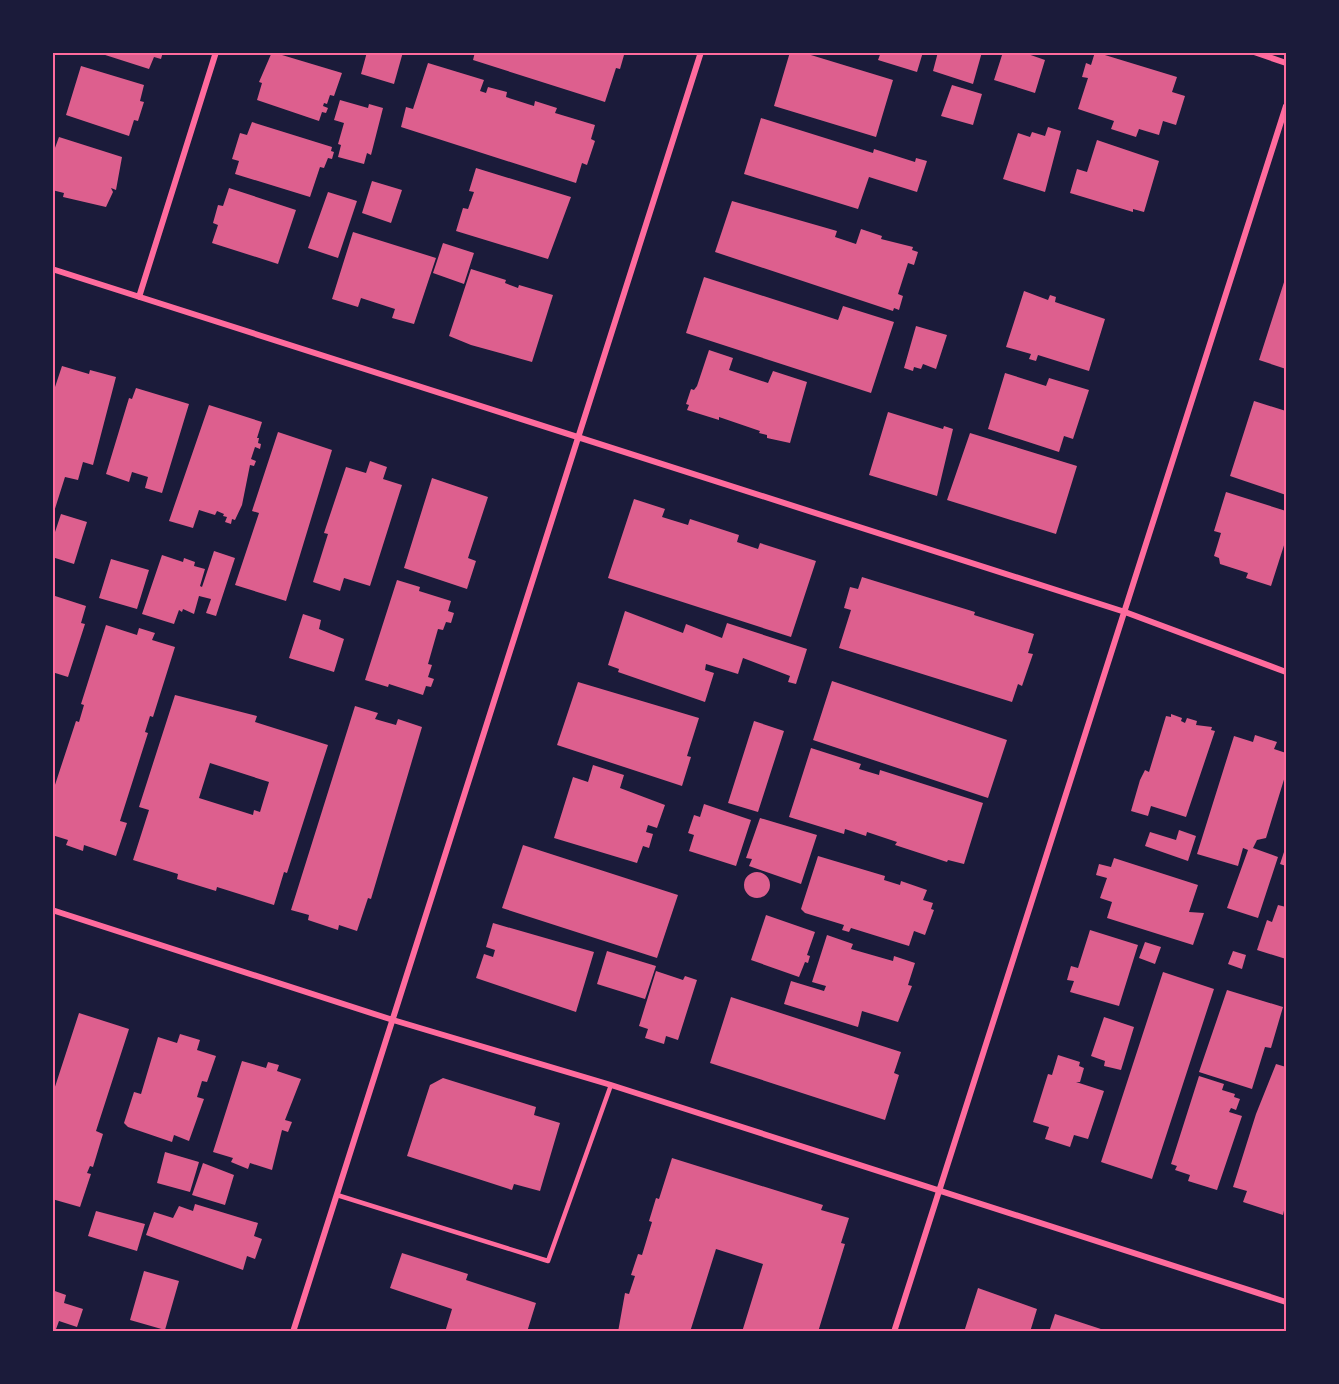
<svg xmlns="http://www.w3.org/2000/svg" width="1339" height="1384" viewBox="0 0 1339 1384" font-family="'Public Sans',sans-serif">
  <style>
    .building { fill: #dd5f8e; fill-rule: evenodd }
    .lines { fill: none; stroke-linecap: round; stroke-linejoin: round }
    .service { stroke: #ff6b9d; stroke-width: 4.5 }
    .minor { stroke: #ff6b9d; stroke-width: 6 }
    .neatline { fill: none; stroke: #ff6b9d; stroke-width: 2 }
  </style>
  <rect width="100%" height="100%" fill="#1b1b3a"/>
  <path class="building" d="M163 52 161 59 154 57 149 69 99 53Z
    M272 52 342 73 334 96 330 95 327 104 324 103 323 106 328 108 326 113 322 112 319 121 257 100 262 83 259 82Z
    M367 52H403L394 84 361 74Z
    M475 52H621L624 55 620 69 616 68 605 102 473 60Z
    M790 52H801L893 80 876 137 774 106Z
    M881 52H923L917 72 878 60Z
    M938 52H982L973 84 933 71Z
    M1003 52H1022L1045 60 1035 93 994 80Z
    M1095 52 1177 77 1172 92 1185 96 1176 125 1163 121 1159 135 1139 129 1136 137 1111 129 1114 121 1078 109 1088 78 1082 77 1086 63 1091 65Z
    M428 63 484 80 480 91 486 93 488 87 507 92 506 97 534 106 535 101 557 108 555 113 595 125 591 139 595 141 587 165 582 163 576 183 401 127 406 107 413 109Z
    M81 66 144 85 140 101 144 102 138 121 134 120 129 136 66 115Z
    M952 85 982 94 973 125 941 116Z
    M340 100 368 108 369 104 383 108 371 155 367 153 364 164 338 157 341 145 338 144 344 123 334 120Z
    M761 118 873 153 874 149 915 162 916 158 927 161 917 192 869 177 858 209 744 174Z
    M252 122 332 147 331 151 334 152 332 159 328 158 324 168 320 167 310 197 235 174 239 161 232 159 240 133 247 135Z
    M1048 127 1061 131 1045 192 1003 179 1018 133 1030 137 1032 132 1045 136Z
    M59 137 122 157 116 190 111 188 113 192 106 207 63 197 64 193 52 190V156Z
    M1097 140 1159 161 1144 212 1133 209V212L1070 193 1077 169 1087 172Z
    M476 168 571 197 548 259 456 231 463 208 468 209 474 192 469 191Z
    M372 181 402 190 391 223 362 213Z
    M229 188 296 210 278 264 212 243 218 225 213 223 218 205 223 206Z
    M328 192 357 201 338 258 308 248Z
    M732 201 837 231 835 237 856 244 861 229 882 236 881 239 913 247 912 250 918 252 914 265 908 263 898 294 903 296 899 310 894 308 893 311 715 252Z
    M353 232 436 258 414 324 392 318 395 309 361 298 358 307 332 299Z
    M443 243 474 253 464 284 433 273Z
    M471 269 506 280 505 283 518 288 519 285 553 295 532 362 471 345 449 336Z
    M1286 276V369L1259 360Z
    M704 277 838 320 843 306 894 322 871 393 686 333Z
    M1024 291 1048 300 1050 295 1056 297 1055 302 1105 319 1089 371 1038 355 1036 361 1029 359 1031 354 1006 347Z
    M916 326 947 335 936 369 923 364 921 369 914 367 913 371 904 368Z
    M709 350 733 358 729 370 768 383 773 371 807 382 790 443 767 438V435L759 433 760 431 719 417V420L687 410 689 405 686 404 691 389 694 390 697 386Z
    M62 366 89 374 90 370 116 377 93 465 83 462 78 480 65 477 53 515 52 396Z
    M1005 373 1046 386 1049 378 1089 390 1073 439 1064 436 1059 452 988 429Z
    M136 388 189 404 162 493 145 488 148 477 132 472 129 482 106 474 129 398 132 399Z
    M1254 401 1286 411V495L1230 476Z
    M209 405 262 422 257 438H259L258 443 261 444 260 449 255 447 251 459 256 461 254 466 250 465 242 505 235 520 232 519 231 524 225 522 227 517 223 516 224 514 217 511 215 515 199 510 193 528 169 521Z
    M888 412 943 429 944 426 953 429 937 496 869 475Z
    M278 432 332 450 286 601 235 585 259 513 252 511Z
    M970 433 1077 466 1056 534 947 500Z
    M370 461 387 467 383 479 402 485 370 586 344 578 340 591 313 582 328 534 324 533 346 467 366 473Z
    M432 478 488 497 468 558 476 561 467 589 404 568Z
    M1226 492 1286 511V539L1271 586 1246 578 1248 573 1220 564 1219 558 1214 556 1221 533 1214 531Z
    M634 499 665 509 662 517 688 525 690 519 739 535 737 542 758 549 760 543 816 561 791 637 608 578Z
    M61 514 87 522 74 564 52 557V541Z
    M214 551 235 558 216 616 206 613 211 599 199 596 194 614 183 609 182 612 179 610 174 624 142 614 162 555 183 562 184 558 195 562 194 566 205 569 200 586 202 587Z
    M111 559 149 570 137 609 99 598Z
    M862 577 975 612 974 615 1034 634 1028 653 1033 654 1022 686 1018 684 1012 702 839 648 851 610 844 608 850 587 858 589Z
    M397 580 420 587 419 591 451 601 448 611 454 613 451 623 446 622 443 630 438 629 428 664 432 665 428 677 434 679 431 687 426 686 423 695 389 684 388 687 365 680Z
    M52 595 86 606 81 623 85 624 68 677 52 672Z
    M625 611 683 633 686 624 722 638 727 623 807 649 796 684 788 682 790 676 743 658 738 674 706 664 705 670 714 673 705 702 618 672 619 669 608 665Z
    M303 614 321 620 319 629 344 639 334 672 289 658Z
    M106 625 137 635 139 628 155 633 152 640 175 647 153 717 150 716 145 732 148 733 120 821 127 823 116 856 84 845 83 851 66 845 68 840 52 835V794L76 721 79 722 84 705 81 704Z
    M832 681 1007 740 988 798 813 740Z
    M578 682 699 718 687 756 691 757 682 786 557 745Z
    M175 695 257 716 255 722 328 745 287 873 284 872 274 905 217 887 216 891 177 879 178 874 133 860 149 810 139 807ZM210 763 269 782 260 812 254 810 253 815 199 798Z
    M355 706 378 713 375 719 396 725 398 719 422 727 371 899 368 898 357 931 339 925 338 930 308 920 309 915 291 910Z
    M1171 714 1182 718 1181 721 1185 723 1187 718 1197 721 1196 725 1212 727 1211 730 1215 731 1186 817 1151 806 1148 816 1131 811 1140 780 1145 770 1149 772 1166 716 1171 717Z
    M754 721 784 731 758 812 728 803Z
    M1255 735 1277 742 1274 749 1286 753V773L1266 838 1257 840 1253 848 1278 857 1258 918 1227 908 1248 850 1243 848 1238 866 1197 854 1234 736 1253 742Z
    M811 748 861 764 859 769 879 775 880 770 983 803 964 864 948 860 947 862 895 845 897 842 867 832 866 836 845 829 844 834 789 817Z
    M593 765 624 775 620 788 665 805 657 828 648 825 646 832 653 834 649 848 643 846 637 863 554 838 573 777 588 782Z
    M704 804 751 820 736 866 689 851 694 835 688 833 694 815 700 817Z
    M760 818 817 835 801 884 749 866 752 859 746 858Z
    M1179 830 1196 836 1188 861 1145 846 1150 832 1176 840Z
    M523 845 678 895 657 958 502 908Z
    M1286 846V866L1280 864Z
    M818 856 885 876 884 880 900 885 901 881 927 890 923 900 933 903 931 909 934 910 925 935 914 931 909 946 851 928 849 932 842 930 844 925 805 913 801 909Z
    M1114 858 1198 885 1189 912 1204 913 1193 945 1107 918 1112 902 1100 898 1107 878 1096 875 1099 864 1111 867Z
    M744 885a13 13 0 1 1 26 0a13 13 0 1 1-26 0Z
    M1278 905 1286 907V959L1257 950 1267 920 1272 922Z
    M766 915 815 932 807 955 810 956 808 963 805 962 799 977 751 960Z
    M493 923 594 952 576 1012 476 978 484 954 493 957 495 950 486 947Z
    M1090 930 1138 945 1119 1006 1070 992 1074 981 1067 980 1071 966 1078 968Z
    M827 935 853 944 851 949 893 961 894 956 915 963 908 985 912 986 898 1022 862 1011 858 1027 784 1004 791 981 824 991 826 986 812 982Z
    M1145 942 1161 947 1155 964 1139 958Z
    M607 951 656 966 645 999 597 984Z
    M1233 951 1246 955 1242 969 1228 964Z
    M656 971 683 980 685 976 697 980 678 1040 666 1036 664 1044 645 1038 648 1029 639 1026Z
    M1163 972 1214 989 1152 1179 1101 1162Z
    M1227 990 1283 1007 1271 1048 1265 1047 1252 1089 1199 1072Z
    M731 997 901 1052 894 1073 899 1075 885 1120 710 1063Z
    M79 1013 129 1029 96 1131 103 1134 93 1167 90 1166 87 1173 91 1174 80 1207 52 1199V1096Z
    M1104 1017 1134 1027 1121 1070 1104 1066 1105 1061 1091 1056Z
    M180 1034 200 1040 197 1050 216 1056 207 1082 202 1081 197 1097 204 1099 189 1141 174 1135 172 1142 128 1127 124 1123 134 1092 141 1094 158 1037 177 1043Z
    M1058 1055 1080 1062 1079 1066 1084 1068 1080 1082H1076L1104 1091 1088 1139 1074 1135 1070 1147 1045 1139 1049 1127 1033 1122 1048 1074 1052 1075Z
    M242 1061 266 1068 268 1062 279 1065 277 1071 301 1079 285 1120 292 1122 288 1132 282 1130 272 1170 250 1163 248 1169 231 1162 233 1158 213 1152Z
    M1276 1064 1286 1067V1201L1283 1215 1243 1202 1247 1191 1233 1187 1256 1114Z
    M1199 1076 1224 1084 1222 1090 1235 1094 1234 1097 1240 1099 1236 1110 1231 1108 1229 1112 1242 1116 1217 1190 1188 1181 1190 1175 1175 1170 1177 1166 1171 1164Z
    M443 1078 536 1107 534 1115 560 1123 540 1191 514 1184 512 1190 407 1156 430 1085Z
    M165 1152 199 1162 190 1192 157 1183Z
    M672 1158 823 1205 821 1210 849 1218 841 1243 845 1244 818 1332H742L763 1264 716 1249 690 1332H618L625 1293 629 1294 635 1276 631 1275 638 1254 642 1255 652 1222 649 1221 656 1198 659 1199Z
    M203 1163 234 1175 225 1205 192 1195Z
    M195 1204 258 1223 254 1236 262 1239 255 1259 247 1256 243 1270 146 1235 154 1212 173 1218 179 1206 193 1211Z
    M96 1211 145 1224 137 1251 88 1236Z
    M402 1253 468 1274 466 1280 536 1303 527 1332H445L452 1309 390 1288Z
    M144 1271 179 1281 165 1330 130 1320Z
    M978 1288 1037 1309 1030 1332H964Z
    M52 1290 66 1295 64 1303 83 1309 77 1327 59 1321 55 1332H52Z
    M1055 1314 1107 1331V1332H1049Z"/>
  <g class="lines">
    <path class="service" d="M337 1195 548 1261 611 1085"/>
    <path class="minor" d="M1254 52 1286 63
      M52 269 1125 612 1286 672
      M139 297 216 52
      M52 910 393 1020 611 1085 1286 1302
      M293 1332 701 52
      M894 1332 1286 106"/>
  </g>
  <rect width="1339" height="1384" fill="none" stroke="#1b1b3a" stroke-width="108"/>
  <rect x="54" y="54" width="1231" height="1276" class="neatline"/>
</svg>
